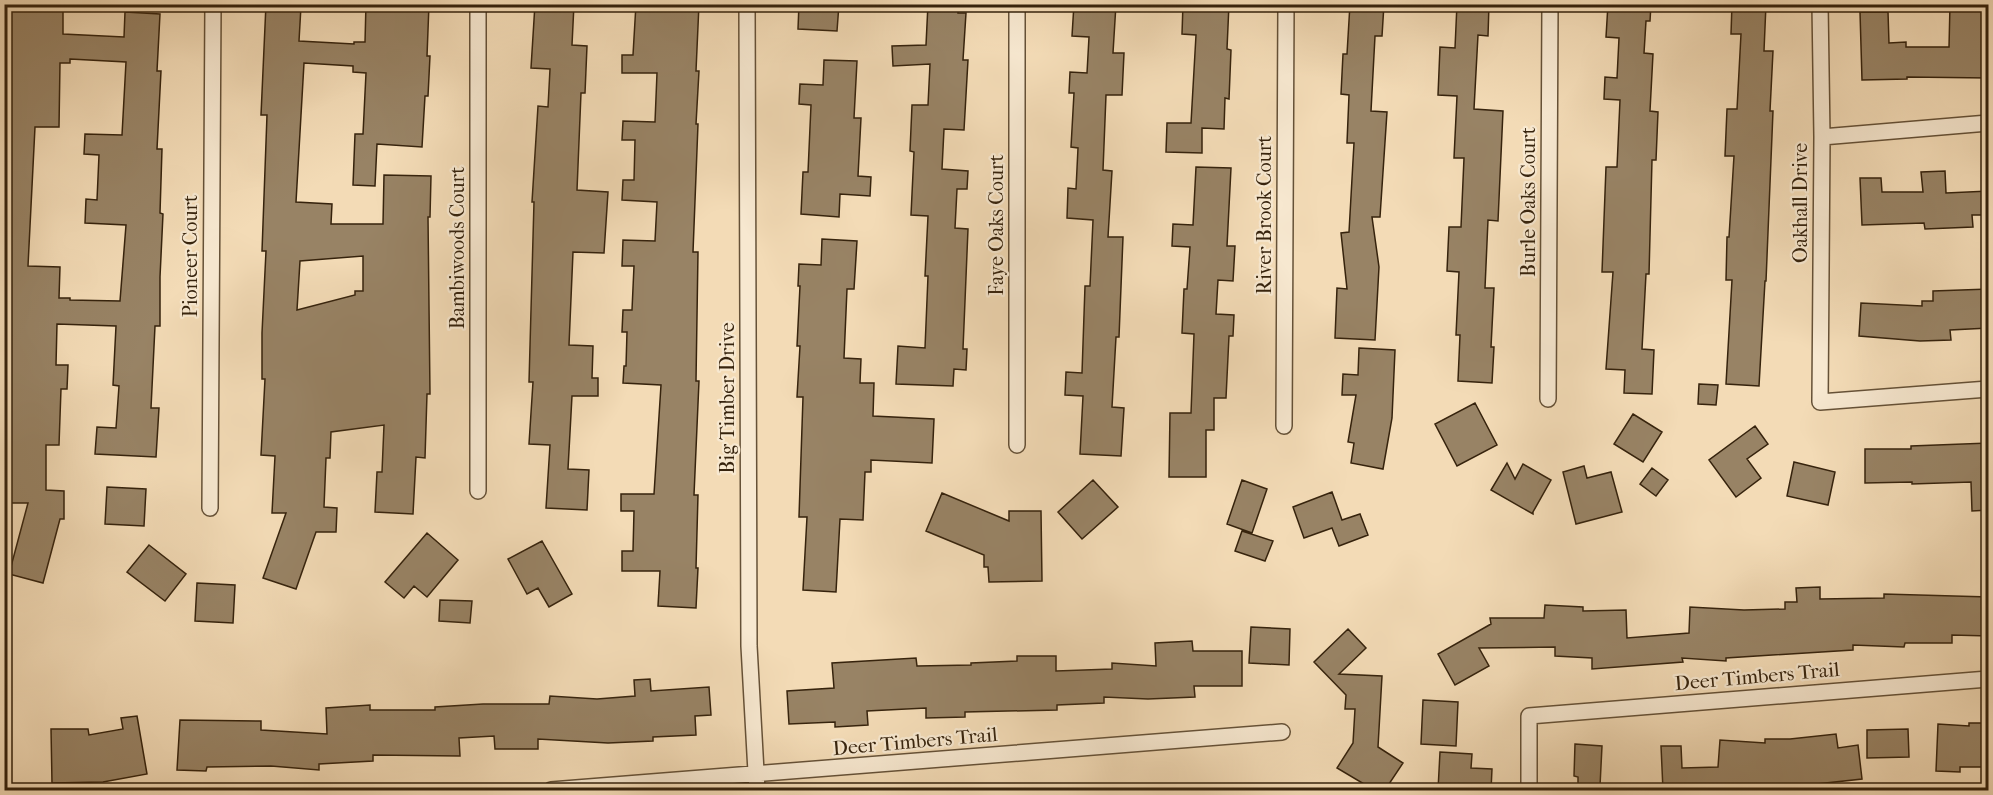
<svg xmlns="http://www.w3.org/2000/svg" width="1993" height="795" viewBox="0 0 1993 795" font-family="'IM FELL French Canon',serif">
  <style>
    .building { fill: #988365; stroke: #36230d; stroke-width: 1.5; fill-rule: evenodd }
    .lines { fill: none; stroke-linecap: round; stroke-linejoin: round }
    .minor-casing { stroke: #655137; stroke-width: 18 }
    .minor { stroke: #f7e8d0; stroke-width: 15 }
    .labels { text-anchor: middle; stroke-width: 4.5; stroke-linejoin: round; paint-order: stroke }
    .street-label { font-size: 20px; fill: #36230d; stroke: #f7e8d0 }
  </style>
  <rect width="100%" height="100%" fill="#f3dbb6"/>
  <filter id="stains"><feTurbulence type="fractalNoise" baseFrequency=".00333" numOctaves="4"/><feColorMatrix values="0 0 0 0 .2 0 0 0 0 .09 0 0 0 0 .02 0 0 0 .5 -.17"/></filter>
  <radialGradient id="worn" r=".72"><stop offset=".6" stop-color="#630" stop-opacity="0"/><stop offset="1" stop-color="#630" stop-opacity=".3"/></radialGradient>
  <path class="building" d="M4 4 63 5V34L124 37 125 12 160 14 157 71H161L157 149H162L160 213 163 214 160 277V326H155L151 408H159L156 457 95 454 97 427 116 428 119 386 113 385 116 326 57 324 56 365H68L67 389H61L59 445H46V490L64 491V519H60L43 583 9 574 28 503H4ZM70 59 126 62 122 135 85 134 84 154 99 155 97 200 86 199 85 223 126 225 120 301 70 300V298H59L60 267 28 266 35 127H59L60 63H70Z
    M266 4 301 6 299 41 354 44V42H365L366 4H429L427 56H430L428 96H425L422 147 377 144 375 186 353 185 355 134H363L366 73 353 72V66L304 63 296 202 332 204 331 224H383L384 175 431 176 430 217H428L430 394H427L425 458 416 457 413 514 375 512 377 472H382L384 425 331 432 330 458H326L324 507 337 508 336 532H316L296 589 263 578 286 513H272L275 456 261 455 265 379H262V333L266 251H262L267 115H261ZM363 256V291H355V295L297 310 300 261Z
    M535 4H574L572 45 587 46 585 93H581L577 190 608 192 604 253 573 252 569 345 593 346 592 378H598V396H572L568 469 589 470 587 510 546 508 550 445 529 444 533 382H529L534 202H532L538 106 548 107 550 69 531 68Z
    M636 4H699L696 71H699L696 124H698L693 252H698L696 381H699L694 495H698L696 568H698L696 608 658 606 660 571H622V551H633L634 511H621V494H654L661 385 623 383 624 366H626L627 332H622L623 310H632L634 266H622L623 240 655 241 657 202 622 200 623 180H634L635 140H622L623 121 655 122 657 73H622V55H633Z
    M799 4H839L837 31 798 29Z
    M928 4H958V13H966L963 60H968L964 130 944 129 942 169 968 171 967 189H957L955 228 968 229 963 349H967L966 370 954 369 953 386 896 384 898 346 925 348 928 276H925L928 216 911 215 914 152 910 151 912 105H928L930 64 893 66 892 46 926 45Z
    M1074 4H1116L1113 53H1124L1122 95H1106L1103 170 1112 171 1108 237H1123L1119 337H1116L1112 407 1124 408 1121 456 1080 454 1083 396 1065 395 1066 372 1082 373 1085 286H1090L1093 220 1067 218 1068 188 1076 189 1078 148 1071 147 1074 93H1069L1070 72 1087 73 1089 37 1072 36Z
    M1183 4H1229L1227 49 1231 50 1229 99 1225 98 1224 129 1202 128V153L1166 152 1167 123H1191L1196 35 1182 34Z
    M1350 4H1384L1382 36H1375L1371 111 1387 112 1380 217H1372L1379 267 1375 340 1335 338 1337 288 1347 289 1341 233 1349 232 1354 143H1347L1349 95 1341 94 1343 54H1347Z
    M1457 4H1489L1488 36 1478 35 1474 109 1503 111 1498 221 1488 220 1485 288H1494L1491 347H1494L1492 383 1458 381 1460 335H1456L1459 272 1447 271 1449 227H1461L1464 158H1454L1457 96 1438 95 1440 47 1455 48Z
    M1608 4H1651L1650 21H1646L1644 53 1653 54 1650 111 1658 112 1656 160H1652L1649 274H1646L1642 349 1654 350 1652 394 1624 393 1625 370 1606 369 1613 272H1602L1606 167H1617L1620 100 1604 99 1605 77 1617 78 1619 38 1606 37Z
    M1732 4H1766L1764 51H1773L1770 111H1773L1766 281H1765L1759 386 1726 384 1732 280H1726L1727 237H1729L1734 156H1725L1727 109H1737L1741 34H1731Z
    M1950 5 1989 6V78L1907 77V79L1862 80 1860 12H1888L1889 43 1906 42V47H1949Z
    M824 60 857 61 854 118H861L858 176 871 177 870 196 840 194 839 217 801 214 803 172H808L811 105 799 104 800 84 823 85Z
    M1196 167 1231 168 1227 246H1235L1233 281 1218 280 1216 314 1234 315 1233 336H1229L1226 398H1214V430H1206V477H1169L1170 413H1191L1194 334 1182 333 1184 289H1187L1190 247 1172 246 1173 224 1193 225Z
    M1945 171 1946 193 1989 191V215H1972L1973 227 1925 229 1924 223 1862 225 1860 178H1881L1882 192H1923L1921 172Z
    M822 239 857 241 854 289H847L844 358 861 359 860 383H874L873 416 934 419 932 463 871 460V472H865L863 520 840 519 836 592 803 590 807 517H799L803 397H797L800 346H797L800 286H798L799 264 821 265Z
    M1989 289V328L1950 330 1951 340 1920 341 1859 336 1861 303 1922 306V301H1933V291Z
    M1359 348 1395 350 1392 418 1383 469 1351 463 1354 443 1348 442 1356 395H1342L1343 374 1358 375Z
    M1699 384 1718 385 1716 405 1698 404Z
    M1475 403 1497 445 1457 466 1435 424Z
    M1633 414 1662 432 1643 462 1614 444Z
    M1755 426 1768 444 1747 459 1761 478 1736 497 1709 460Z
    M1989 443V510L1972 511 1971 482 1912 484V482L1865 483V449H1911V446Z
    M1794 462 1835 472 1828 505 1787 496Z
    M1507 463 1515 479 1523 464 1551 480 1533 512V514L1491 490Z
    M1584 466 1587 478 1611 472 1622 512 1576 524 1563 472Z
    M1652 468 1668 480 1656 496 1640 484Z
    M1093 480 1118 507 1082 539 1058 512Z
    M1242 480 1267 489 1252 533 1227 524Z
    M107 487 146 489 144 526 105 524Z
    M1332 492 1342 520 1360 514 1368 535 1339 546 1332 528 1304 538 1293 507Z
    M942 493 1009 521V511H1041L1042 581 989 582 988 567H984V555L926 531Z
    M1242 531 1273 541 1265 561 1235 551Z
    M427 533 458 560 427 597 414 586 404 598 385 582Z
    M542 541 572 594 549 607 538 588 527 594 508 559Z
    M149 545 186 574 165 601 127 572Z
    M197 583 235 585 233 623 195 621Z
    M1820 587V599L1884 598V594L1989 597V636L1952 635V643H1905L1904 647 1853 645V650L1726 658V661L1682 658 1683 662 1592 669V658L1555 656V647L1479 648 1489 666 1455 685 1438 654 1491 624 1490 618H1544L1545 605 1583 607V611L1626 610 1627 638 1689 633 1690 607 1744 610 1785 609V602H1797L1796 588Z
    M440 600 472 601 470 623 439 621Z
    M1251 627 1290 629 1289 665 1249 663Z
    M1348 629 1366 648 1339 674 1382 676 1378 747 1403 763 1385 790H1374L1337 768 1353 743 1355 709H1345L1346 695 1314 662Z
    M1192 641 1193 651H1242V686H1194L1195 697 1148 699 1104 697V703L1057 705V710L965 712V717L926 718V708L867 711 868 725 835 727V722L789 724 787 691 834 688 832 663 916 658 917 666 971 665V663L1017 661V656H1056V671L1112 669V663L1156 666 1155 643Z
    M650 679 651 691 709 687 711 715 695 716 696 735 653 737V741L608 743 538 739V749H495L494 736 459 738 460 756 373 755V761L319 764V770L271 766 207 767 206 771 177 770 180 720 261 721V730L327 734 326 708 370 705V710H435V707L483 704H549L550 696 597 699 635 696 634 680Z
    M1423 700 1458 702 1456 746 1421 744Z
    M137 716 147 774 103 782 52 783 51 729H88L89 735 123 729 121 718Z
    M1969 723H1989V767H1960V772L1936 771 1938 724 1969 726Z
    M1908 729 1909 757 1867 758V730Z
    M1836 734 1838 748 1858 745 1862 779 1808 785 1809 788 1757 790H1663L1661 746H1681L1682 768 1718 767 1720 740 1765 743V739H1790Z
    M1575 744 1602 746 1600 786 1578 785V777L1574 776Z
    M1440 752 1472 754 1471 768 1492 769 1491 790H1438Z"/>
  <g class="lines">
    <g class="minor-casing">
      <path id="minor" d="M747 4 749 646 757 790
        M1820 4 1822 137 1820 402 1988 389
        M1822 137 1988 123
        M1548 399 1550 4
        M1284 426 1286 4
        M1017 445V4
        M478 491V4
        M210 508 213 4
        M551 790 1282 732
        M1529 790V716L1988 679"/>
    </g>
    <use href="#minor" class="minor"/>
  </g>
  <g class="labels">
    <g class="street-label">
      <text transform="translate(1528 202) rotate(-90)" y="7">Burle Oaks Court</text>
      <text transform="translate(1800 203) rotate(-90)" y="7">Oakhall Drive</text>
      <text transform="translate(1264 215) rotate(-90)" y="7">River Brook Court</text>
      <text transform="translate(996 225) rotate(-90)" y="7">Faye Oaks Court</text>
      <text transform="translate(457 248) rotate(-90)" y="7">Bambiwoods Court</text>
      <text transform="translate(190 256) rotate(-90)" y="7">Pioneer Court</text>
      <text transform="translate(727 398) rotate(-90)" y="7">Big Timber Drive</text>
      <text transform="translate(1757 676) rotate(-5)" y="7">Deer Timbers Trail</text>
      <text transform="translate(915 741) rotate(-5)" y="7">Deer Timbers Trail</text>
    </g>
  </g>
  <rect width="1993" height="795" fill="none" stroke="#f3dbb6" stroke-width="24"/>
  <rect x="6" y="6" width="1981" height="783" fill="none" stroke="#36230d" stroke-width="3"/>
  <rect x="12" y="12" width="1969" height="771" fill="none" stroke="#36230d" stroke-width="1.5"/>
  <rect width="100%" height="100%" filter="url(#stains)"/>
  <rect width="100%" height="100%" fill="url(#worn)"/>
</svg>
